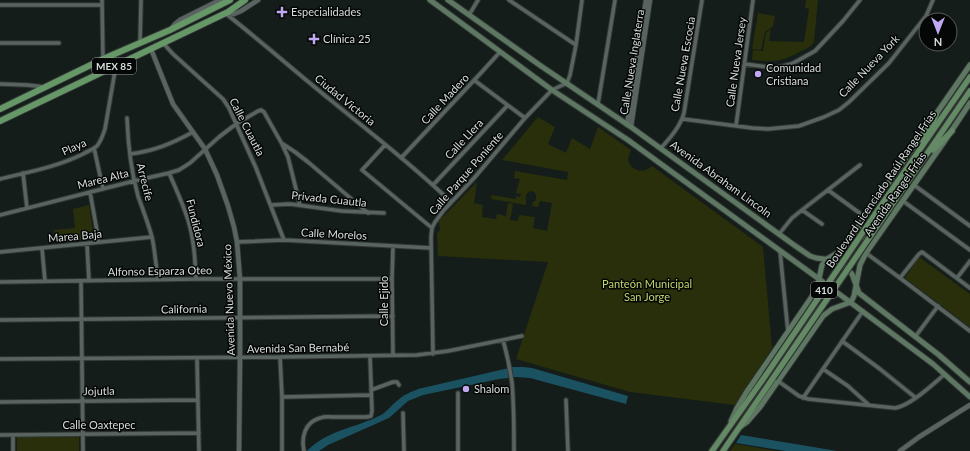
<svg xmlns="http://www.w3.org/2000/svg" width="970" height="451" viewBox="0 0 970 451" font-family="Lato,sans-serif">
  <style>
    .green { fill: #292f0a }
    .water { fill: #1b5262 }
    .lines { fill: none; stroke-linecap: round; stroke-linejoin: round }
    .minor-casing { stroke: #313634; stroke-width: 5.5 }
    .tertiary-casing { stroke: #313634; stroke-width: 6 }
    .secondary-casing { stroke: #313634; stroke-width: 7 }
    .primary-casing { stroke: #313634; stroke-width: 8 }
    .trunk-casing { stroke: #313634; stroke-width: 8 }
    .minor { stroke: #596460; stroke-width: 3.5 }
    .tertiary { stroke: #596460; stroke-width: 4.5 }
    .secondary { stroke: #5e7763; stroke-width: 5 }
    .primary { stroke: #638a65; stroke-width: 5.5 }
    .trunk { stroke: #669767; stroke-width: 6 }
    .primary-bridge-casing { stroke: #313634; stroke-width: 8; stroke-linecap: butt }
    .primary-bridge { stroke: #638a65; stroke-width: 5.5 }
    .poi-dot { fill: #c0a8f3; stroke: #040706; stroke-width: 1.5 }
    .labels { text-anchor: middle; stroke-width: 3; stroke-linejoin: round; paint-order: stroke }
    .shield { fill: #040706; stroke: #989e9c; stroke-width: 1 }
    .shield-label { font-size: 10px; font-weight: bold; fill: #d8dedc }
    .poi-label { font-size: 11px; fill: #d8dedc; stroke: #040706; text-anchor: start }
    .street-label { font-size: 11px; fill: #d8dedc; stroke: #040706 }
    .park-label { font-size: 11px; fill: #c3d76d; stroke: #040706 }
  </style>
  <rect width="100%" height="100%" fill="#141d1a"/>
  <path class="green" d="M806 0H818L814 42C811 47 806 49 801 51 782 62 773 62 752 60L753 50 763 51 766 33 771 29 769 41 804 42 809 9 805 8Z
    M758 13 775 16 773 26 765 32 761 50 752 49Z
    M538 117 555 127 548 144 566 153 572 138 590 149 598 127 631 150C630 153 628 156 628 160 629 167 639 173 646 170 648 169 650 167 652 166L763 247 772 348 735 405 630 392 516 359 548 262 438 256 437 233 440 230 439 221 477 182 474 203 483 205 482 217 496 219 497 214 506 216 508 203 513 204 510 220 518 221 519 215 535 217 533 228 547 231 552 203 540 201 538 207 532 206 533 202 536 200V195L534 192 530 191C523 196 527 199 526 205L491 199 492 195 516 199V196L520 197 521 194 516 193 520 179 514 178 515 171 567 180 568 172 502 160Z
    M89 205 94 239 55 242 54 230 75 228 73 209Z
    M919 257 970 294V327L905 278Z
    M79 436V451H17V437Z
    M735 444 777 451H730Z"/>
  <path class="water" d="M513 367H523L532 368 628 396 626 404 530 378 516 377 499 379 423 395 408 401 389 418 328 445 319 451H307C327 430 356 428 381 415 387 412 391 405 397 401 403 395 411 392 418 389Z
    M741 435 837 451H786L736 443Z"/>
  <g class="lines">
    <g class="minor-casing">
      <path id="minor" d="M102 0 103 59
        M509 0 576 45
        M0 5H102
        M225 13C262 42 297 73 333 102 373 135 414 166 451 202
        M469 15 478 0
        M0 43H59
        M140 43 141 0
        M163 43 173 54 223 99 229 108 256 168 284 240
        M745 64 775 68 791 64 797 61 815 51 843 21 860 0
        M474 80 525 118
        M0 84 27 85 45 87
        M598 104 615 0
        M127 118C128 144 131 171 138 196 143 210 148 223 152 237 155 251 156 266 158 280
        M683 119 752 128 768 129 799 126 824 117 839 110 849 102 889 63 926 16 933 0
        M736 126 753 0
        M283 144 295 152 308 162 368 213
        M385 145 362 170 432 228
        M94 148 103 189
        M661 148C670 138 680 127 684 113L702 0
        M130 154C154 151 171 144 193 132
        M401 158 479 75 500 52
        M23 173 27 208
        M169 173C176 189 183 204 188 220 194 239 195 259 196 279
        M0 179C28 172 57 167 83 154 88 151 94 149 97 146 101 141 103 135 105 129L116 65
        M433 185 507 106
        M914 185 970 226
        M828 190 865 217
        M90 192 99 242
        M903 201 970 250
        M271 205 290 204 342 211 384 213
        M802 210 822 224
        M0 215 134 181 169 173 179 170 190 163 219 137 236 124 258 111 261 110 264 112 282 144 288 157 300 205
        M779 234 792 218 802 210 860 165
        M237 242 284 240 431 248
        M87 244 89 281
        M393 247 392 279 393 355
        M42 248 45 281
        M780 251 788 332
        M0 252 152 237
        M866 253 900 278 970 331
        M900 278 919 254 922 252 970 288
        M957 278 970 261
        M81 281 83 451
        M0 282 196 279H392
        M0 320 393 316
        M915 337 938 306
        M503 340C507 354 510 368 512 383 514 405 514 428 514 451
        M842 341 880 369 916 398
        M433 354 431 237 432 228 435 222 444 210 475 177 525 118 552 90 567 83 570 75 576 45 582 0
        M280 357 282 397V451
        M197 358 199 451
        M0 359 280 357 417 355 448 351 522 336
        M823 369 848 386 869 405
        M778 381 799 396 808 399 895 408C910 406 933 384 945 374
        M371 390 393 382H397L399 385
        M458 393V451
        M282 397 371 395
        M803 398 863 311
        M566 400 568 451
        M0 402 198 400
        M403 413 404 451
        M0 435 199 433
        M13 451V435
        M304 451C301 437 305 422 320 418 325 416 331 417 336 417 346 417 357 417 367 417L371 416 372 411 370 356"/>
    </g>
    <g class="tertiary-casing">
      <path id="tertiary" d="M228 12 234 14 241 11 258 0
        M171 29 175 24 180 20 220 0
        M151 49 173 104 205 149 217 175 228 206 234 227 237 242 240 279V358L239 451
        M627 125 646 0
        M631 127 650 0
        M900 451 919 437 970 405"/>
    </g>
    <g class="secondary-casing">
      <path id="secondary" d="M430 0 552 90 628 140 819 279 933 364 970 397
        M448 0 541 66 631 127 794 245 810 256 816 258 832 260 845 267 852 274 859 293 939 355 970 382
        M860 225 861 236 868 240 872 239
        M851 302 854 296 860 265 866 253 944 142 970 103
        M731 421 737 408 746 393 811 298 817 288 822 265 827 259 839 252 846 244 970 65
        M740 427 747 422 760 407 823 316 832 309 851 302"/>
    </g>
    <g class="primary-casing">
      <path id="primary" d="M923 141 936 115
        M933 150 952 131
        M882 204 970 77
        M889 209 970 91
        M712 451 766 375
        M723 451 773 378"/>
    </g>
    <g class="trunk-casing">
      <path id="trunk" d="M0 109 103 59 170 30 230 0
        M0 121 228 12 245 0"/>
    </g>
    <use href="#minor" class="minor"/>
    <use href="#tertiary" class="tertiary"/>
    <use href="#secondary" class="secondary"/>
    <use href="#primary" class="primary"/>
    <use href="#trunk" class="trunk"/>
    <g class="primary-bridge-casing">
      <path id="primary-bridge" d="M766 375 882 204
        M773 378 889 209"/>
    </g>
    <use href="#primary-bridge" class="primary-bridge"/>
  </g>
  <g class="poi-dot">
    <path d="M280 6h4v4h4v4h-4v4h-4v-4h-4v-4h4z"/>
    <path d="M312 33h4v4h4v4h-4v4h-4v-4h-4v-4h4z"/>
    <circle cx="758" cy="74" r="4"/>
    <circle cx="466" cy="389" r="4"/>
  </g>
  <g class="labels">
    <g class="shield">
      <rect x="92" y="58" width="44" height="16" rx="3"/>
      <rect x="811" y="282" width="26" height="16" rx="3"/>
    </g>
    <g class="shield-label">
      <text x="114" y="70">MEX 85</text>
      <text x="824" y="294">410</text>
    </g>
    <g class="poi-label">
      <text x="291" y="16">Especialidades</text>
      <text x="323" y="43">Clínica 25</text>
      <text x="766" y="72">Comunidad<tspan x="766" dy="13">Cristiana</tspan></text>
      <text x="474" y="393">Shalom</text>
    </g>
    <g class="street-label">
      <text transform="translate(632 62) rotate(-81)" y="4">Calle Nueva Inglaterra</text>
      <text transform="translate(736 62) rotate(-82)" y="4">Calle Nueva Jersey</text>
      <text transform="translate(683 64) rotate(-80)" y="4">Calle Nueva Escocia</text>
      <text transform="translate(869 66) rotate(-46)" y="4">Calle Nueva York</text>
      <text transform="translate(445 99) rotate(-47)" y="4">Calle Madero</text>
      <text transform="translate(345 100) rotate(39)" y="4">Ciudad Victoria</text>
      <text transform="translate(247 127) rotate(63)" y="4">Calle Cuautla</text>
      <text transform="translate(464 139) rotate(-47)" y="4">Calle Llera</text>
      <text transform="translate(74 147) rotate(-24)" y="4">Playa</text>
      <text transform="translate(466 173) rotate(-49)" y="4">Calle Parque Poniente</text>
      <text transform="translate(103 179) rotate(-14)" y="4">Marea Alta</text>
      <text transform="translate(721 179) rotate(36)" y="4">Avenida Abraham Lincoln</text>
      <text transform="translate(145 182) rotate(76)" y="4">Arrecife</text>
      <text transform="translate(881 189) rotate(-56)" y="4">Boulevard Licenciado Raúl Rangel Frías</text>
      <text transform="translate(895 194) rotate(-55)" y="4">Avenida Rangel Frías</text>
      <text transform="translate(329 199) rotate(6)" y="4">Privada Cuautla</text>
      <text transform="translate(196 223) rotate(76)" y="4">Fundidora</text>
      <text transform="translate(334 234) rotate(3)" y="4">Calle Morelos</text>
      <text transform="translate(75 236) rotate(-5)" y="4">Marea Baja</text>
      <text transform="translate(160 271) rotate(-1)" y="4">Alfonso Esparza Oteo</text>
      <text transform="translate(229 300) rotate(-92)" y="4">Avenida Nuevo México</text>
      <text transform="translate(384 301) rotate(-90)" y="4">Calle Ejido</text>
      <text transform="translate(184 309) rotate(-1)" y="4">California</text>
      <text transform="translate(298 348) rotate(-1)" y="4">Avenida San Bernabé</text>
      <text transform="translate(99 391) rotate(-1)" y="4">Jojutla</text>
      <text x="99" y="429">Calle Oaxtepec</text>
    </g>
    <g class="park-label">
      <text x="647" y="288">Panteón Municipal<tspan x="647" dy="13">San Jorge</tspan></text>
    </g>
  </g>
  <g transform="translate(938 32) rotate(180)"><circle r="19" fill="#040706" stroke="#595d5c"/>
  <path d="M0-3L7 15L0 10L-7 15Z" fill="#c0a8f3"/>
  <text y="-6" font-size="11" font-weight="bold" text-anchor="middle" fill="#d8dedc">N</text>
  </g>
</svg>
